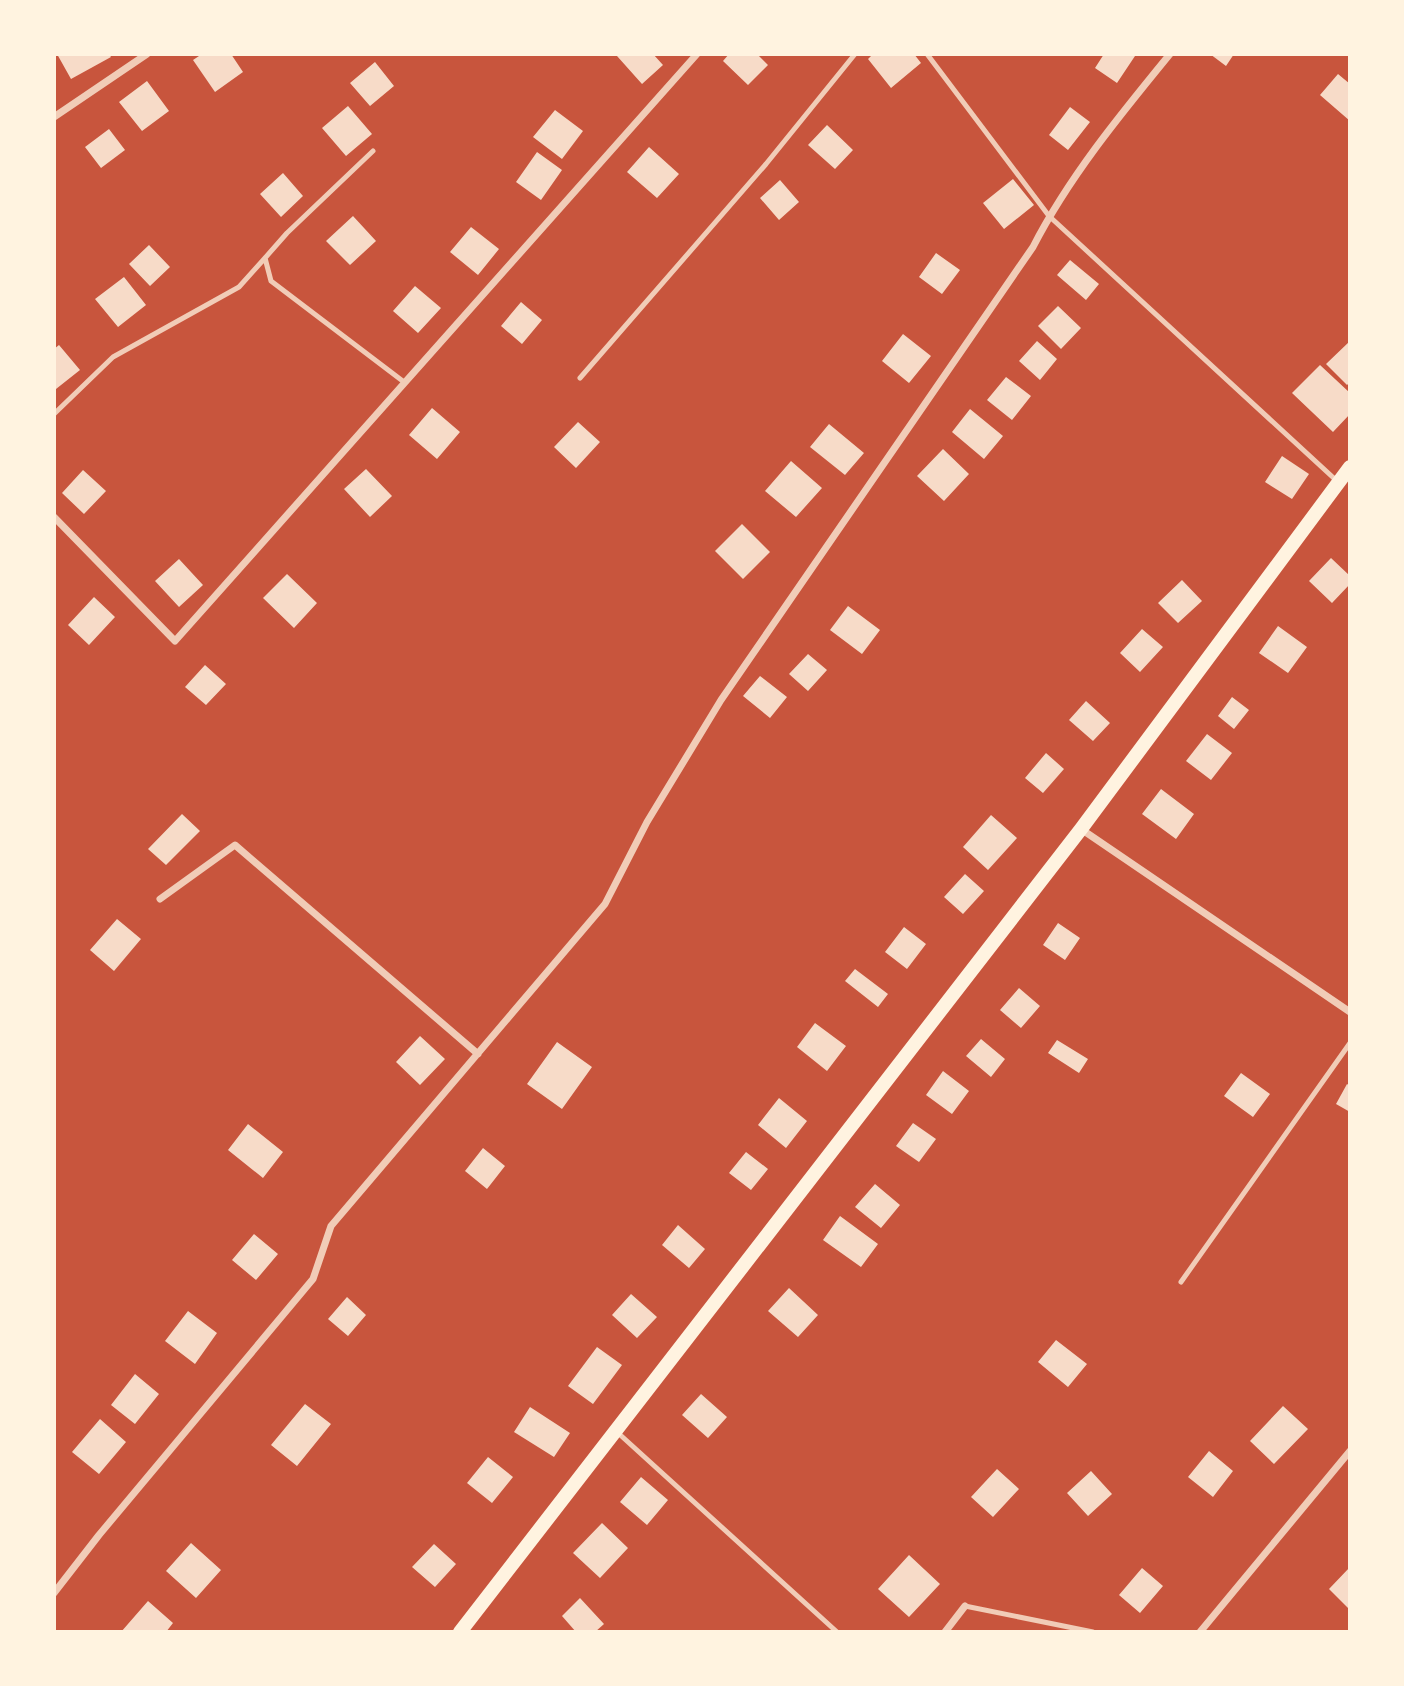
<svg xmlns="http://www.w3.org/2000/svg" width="1404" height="1686" viewBox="0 0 1404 1686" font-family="'PT Sans Narrow',sans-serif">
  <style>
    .building { fill: #f7dbc8 }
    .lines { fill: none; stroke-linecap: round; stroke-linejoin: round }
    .service { stroke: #f1ccb7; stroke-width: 5 }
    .minor { stroke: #f1ccb7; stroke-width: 7 }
    .secondary { stroke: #fff3e0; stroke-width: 14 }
  </style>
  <rect width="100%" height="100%" fill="#c8553d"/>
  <path class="building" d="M57 54H109L111 57 71 79Z
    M202 54H231L243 72 215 92 193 60Z
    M619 54H653L663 65 642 84 617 56Z
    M729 54H757L768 65 748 85 723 61Z
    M873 54H914L921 63 891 88 868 59Z
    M1104 54 1135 56 1117 83 1095 68Z
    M1210 54H1234L1226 66Z
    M375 62 394 86 370 106 350 83Z
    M1338 74 1350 84V121L1320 95Z
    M147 81 169 111 142 131 119 102Z
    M348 106 372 134 346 156 322 128Z
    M1070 107 1090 122 1068 150 1049 135Z
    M555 110 583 131 562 159 533 137Z
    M827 125 853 150 835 169 808 145Z
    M109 129 125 150 101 168 85 147Z
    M649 147 679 174 657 198 627 172Z
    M537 152 562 170 541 200 516 182Z
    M283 173 303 196 281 217 260 194Z
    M1013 179 1034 205 1004 229 983 203Z
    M780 180 799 202 779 220 760 198Z
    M353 216 376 241 350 265 326 241Z
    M471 227 499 249 478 275 450 252Z
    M149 245 170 267 150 286 129 264Z
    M936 253 960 270 942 294 919 277Z
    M1070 260 1099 284 1086 300 1057 275Z
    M124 277 146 305 118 327 95 299Z
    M415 286 441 308 418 333 393 311Z
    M521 302 542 320 522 344 501 326Z
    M1058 306 1081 328 1061 349 1038 326Z
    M903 334 931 356 909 383 882 361Z
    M1037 341 1057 359 1040 380 1019 361Z
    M1350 341V382L1347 385 1326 364Z
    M59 345 80 370 56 389 54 387V349Z
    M1320 365 1350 393V414L1333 432 1292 393Z
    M1006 377 1031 396 1012 420 987 400Z
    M432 408 460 432 437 459 409 435Z
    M970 409 1003 436 984 459 952 432Z
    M578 422 600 442 576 468 554 447Z
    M829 424 864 453 845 475 810 447Z
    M943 449 969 474 944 501 917 476Z
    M1282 456 1309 474 1292 499 1265 482Z
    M791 461 822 488 796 517 765 491Z
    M366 469 392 496 370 517 344 489Z
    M83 470 106 491 84 514 62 493Z
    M742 524 770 552 743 579 715 551Z
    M1331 558 1350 576V584L1332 603 1309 581Z
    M179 559 203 585 179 607 155 581Z
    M287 574 317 603 294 628 263 598Z
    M1182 580 1202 601 1178 623 1158 603Z
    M94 597 115 617 89 645 68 625Z
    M848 606 880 630 862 654 830 630Z
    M1278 626 1307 647 1288 673 1259 653Z
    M1142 629 1163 647 1140 672 1120 653Z
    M808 654 827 670 808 691 789 674Z
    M205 665 226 684 206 705 185 687Z
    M760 676 787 697 770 718 743 696Z
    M1232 697 1249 710 1234 729 1218 716Z
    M1086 701 1110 723 1093 741 1069 720Z
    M1207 734 1232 753 1211 780 1186 761Z
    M1046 753 1064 769 1043 793 1025 778Z
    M1161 789 1194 814 1176 839 1142 814Z
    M182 814 200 831 166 865 148 849Z
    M991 815 1017 838 988 870 963 847Z
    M965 874 984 891 963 914 944 897Z
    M117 919 141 939 114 971 90 950Z
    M1058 923 1080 938 1065 960 1043 945Z
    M904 927 926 944 907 969 885 952Z
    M855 969 888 994 878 1007 845 981Z
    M1019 988 1040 1006 1021 1028 1000 1010Z
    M815 1023 846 1046 827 1071 797 1047Z
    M420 1036 445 1059 420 1085 396 1062Z
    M981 1039 1005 1059 991 1077 966 1056Z
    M1057 1040 1088 1059 1079 1073 1048 1053Z
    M557 1042 592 1067 562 1109 527 1084Z
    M943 1071 969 1091 952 1114 926 1095Z
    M1241 1073 1270 1094 1253 1117 1224 1096Z
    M1347 1084 1350 1086V1112L1336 1104Z
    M779 1098 807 1121 786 1148 758 1125Z
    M913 1123 936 1139 919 1162 896 1146Z
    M248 1124 283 1152 263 1178 228 1150Z
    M483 1148 505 1166 487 1189 465 1171Z
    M746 1152 768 1169 751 1190 729 1173Z
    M875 1184 900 1205 881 1228 855 1207Z
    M840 1216 878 1244 861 1267 823 1240Z
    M678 1225 705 1249 689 1268 662 1245Z
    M254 1234 278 1254 256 1280 232 1260Z
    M789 1288 818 1315 798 1337 768 1311Z
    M631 1294 657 1317 637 1338 612 1315Z
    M347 1297 366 1315 348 1336 328 1319Z
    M188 1311 217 1333 195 1364 165 1341Z
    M1056 1340 1087 1364 1068 1387 1038 1362Z
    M597 1347 622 1365 593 1404 568 1386Z
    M135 1374 159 1394 135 1424 111 1405Z
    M701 1394 727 1417 708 1438 682 1415Z
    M305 1404 331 1424 297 1466 271 1445Z
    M1283 1406 1308 1429 1274 1464 1250 1441Z
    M530 1407 570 1433 554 1457 514 1432Z
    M100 1419 126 1442 99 1474 72 1452Z
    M1209 1451 1233 1471 1213 1497 1188 1477Z
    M488 1457 513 1477 492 1503 467 1483Z
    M997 1469 1019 1489 993 1517 971 1497Z
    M1091 1471 1112 1494 1088 1516 1067 1493Z
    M641 1477 668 1500 647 1525 620 1502Z
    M602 1523 628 1548 600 1578 573 1553Z
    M191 1543 221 1570 196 1598 166 1571Z
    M434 1544 456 1564 435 1587 412 1567Z
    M909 1555 940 1584 909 1617 878 1589Z
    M1350 1567V1610L1329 1589Z
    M1142 1568 1163 1586 1140 1613 1119 1595Z
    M580 1598 604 1624 595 1632H576L562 1616Z
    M148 1601 173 1623 166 1632H121Z"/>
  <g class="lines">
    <path class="service" d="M927 54 1049 216 1338 482
      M373 151 287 233 265 258 271 281 404 382
      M580 378 766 164 855 54
      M54 414 113 357 239 287 265 258
      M1181 1282 1350 1043
      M617 1432 837 1632
      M965 1606 1093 1632"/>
    <path class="minor" d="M54 117 147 54
      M54 517 175 641 697 54
      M1081 829 1350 1012
      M160 899 235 845 478 1054
      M54 1593 99 1535 313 1279 331 1226 605 904 647 822 721 700 1033 247C1069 177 1120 115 1170 54
      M945 1632 965 1606
      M1200 1632 1350 1451"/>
    <path class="secondary" d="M460 1632 1081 829 1350 467"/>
  </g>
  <rect width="1404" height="1686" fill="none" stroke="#fff3e0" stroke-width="112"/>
</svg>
